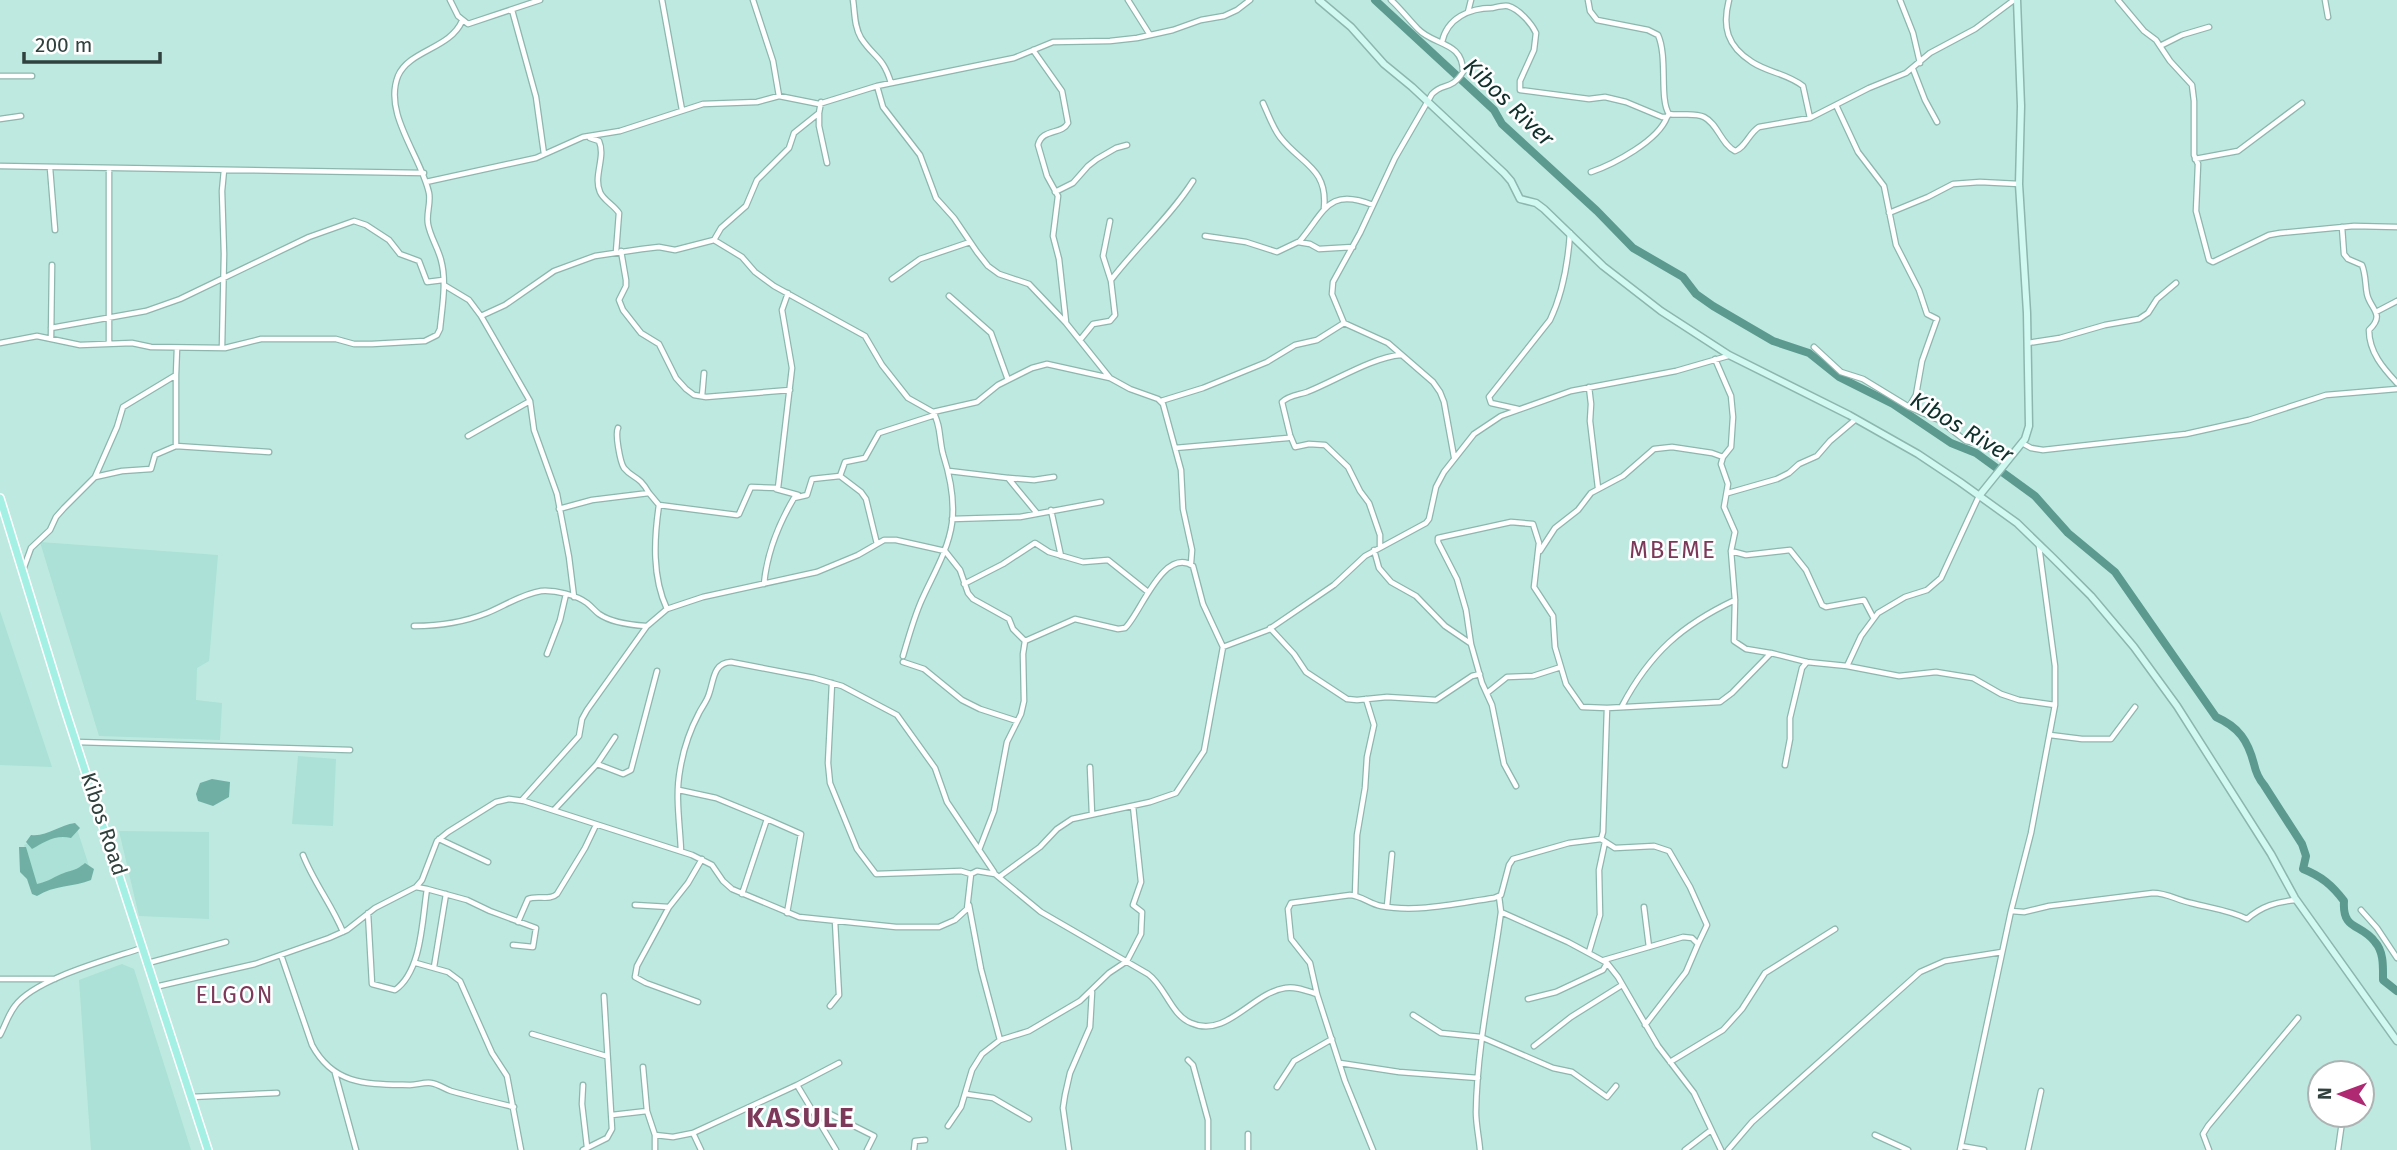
<svg xmlns="http://www.w3.org/2000/svg" width="2397" height="1150" viewBox="0 0 2397 1150" font-family="'Fira Sans',sans-serif">
  <style>
    .built { fill: #abe1d6 }
    .forest { fill: #70afa4 }
    .lines { fill: none; stroke-linecap: round; stroke-linejoin: round }
    .river { stroke: #5c9a8f; stroke-width: 8 }
    .street-casing { stroke: #8cb6ae; stroke-width: 7 }
    .secondary-casing { stroke: #8cb6ae; stroke-width: 9 }
    .primary-casing { stroke: #fff; stroke-width: 10 }
    .street { stroke: #fff; stroke-width: 4.5 }
    .secondary { stroke: #d2f8f2; stroke-width: 6 }
    .primary { stroke: #a5f0e4; stroke-width: 7 }
    .labels { text-anchor: middle; stroke-width: 5; stroke-linejoin: round; paint-order: stroke }
    .street-label { font-size: 21px; fill: #30413e; stroke: #fff }
    .water-label { font-size: 23px; font-style: italic; fill: #10302b; stroke: #fff }
    .neighbourhood-label { font-size: 23px; letter-spacing: 2px; fill: #7c3959; stroke: #fff }
    .quarter-label { font-size: 24px; letter-spacing: 2px; fill: #7c3959; stroke: #fff }
    .district-label { font-size: 28px; font-weight: bold; letter-spacing: 2px; fill: #7c3959; stroke: #fff }
  </style>
  <rect width="100%" height="100%" fill="#bee9e0"/>
  <path class="built" d="M40 542 218 555 209 661 197 668 196 700 222 703 220 740 99 736Z
    M0 611 52 767 0 765Z
    M298 756 336 759 333 826 292 824Z
    M75 823 89 866 34 887 24 845Z
    M119 831 209 832V919L139 916Z
    M122 964 134 969 191 1150H91L79 980Z"/>
  <path class="forest" d="M212 779 230 782 229 797 213 806 198 801 196 794 200 783Z
    M75 823 80 828 71 838C56 834 44 842 32 849L26 842 31 835C47 837 59 825 75 823Z
    M19 847H26L37 884C48 882 55 876 64 873 75 869 75 871 85 863L94 869 91 880C74 887 54 885 37 896L32 894 27 879 20 872Z"/>
  <g class="lines">
    <path class="river" d="M1375 0 1494 110 1502 124 1597 211 1633 248 1683 277 1696 294 1713 306 1773 341 1809 353 1839 377 1893 404 1951 443 1976 453 2035 496 2068 533 2115 572 2216 717C2239 727 2248 741 2254 764 2256 773 2258 778 2264 785L2302 844 2306 856 2303 869C2321 876 2332 885 2344 901 2342 931 2361 923 2375 942 2384 952 2383 967 2383 980L2397 991"/>
    <g class="street-casing">
      <path id="street" d="M450 0 458 16 468 24 540 0
        M662 0 682 110
        M753 0 773 61 779 96
        M853 0C855 13 854 26 861 38 874 58 883 56 891 83
        M1128 0 1150 35
        M1391 0C1401 9 1409 20 1418 29 1434 46 1463 41 1463 72 1451 91 1443 82 1432 94L1395 158 1360 233 1333 282 1332 294 1344 323 1388 343 1433 382 1440 392 1444 402 1454 457
        M1588 0 1590 11 1597 20 1648 30 1658 35C1668 57 1659 99 1669 114
        M1729 0C1722 27 1727 46 1752 62 1769 73 1786 73 1803 86L1810 118
        M1900 0 1913 33 1920 63
        M2118 0 2144 31 2156 40 2170 61 2192 85 2194 101V155L2198 164 2196 211 2209 260 2213 262 2269 235 2280 233 2354 226 2397 227
        M2325 0 2328 17
        M512 10 536 97 544 154
        M1468 12 1471 0
        M1442 42C1447 18 1470 8 1492 8 1497 7 1504 5 1508 6 1519 9 1532 24 1536 33L1534 50 1520 81V90L1589 99 1605 97 1626 102 1662 117H1667L1669 114C1680 116 1694 112 1704 117 1718 124 1721 144 1735 151 1745 148 1749 133 1759 127L1810 118 1869 88 1906 73 1930 53 1975 29 2014 0
        M2160 46 2182 35 2209 27
        M1033 50 1062 91 1068 123C1062 135 1042 128 1038 145L1047 176 1058 196 1053 236 1059 259 1066 322
        M1913 69 1925 100 1937 122
        M0 76H32
        M877 86 883 107 920 155 936 198 954 218 977 252 988 266 999 274 1029 284 1066 323 1110 378
        M1263 103C1268 114 1273 128 1280 137 1301 164 1328 168 1324 208
        M1836 105 1858 152 1884 186 1896 245 1919 290 1927 314 1937 319 1922 361 1916 395 1909 407
        M819 114V126L827 163
        M0 119 21 116
        M590 138 599 141C606 157 593 176 600 192 603 200 614 205 619 213L616 252
        M2195 159 2238 151 2302 103
        M0 166 424 173
        M50 168 55 230
        M109 169V344
        M1591 172C1614 164 1658 141 1667 117
        M426 182 536 158 583 137 620 131 703 104 757 102 779 96 819 104 877 86 1014 58 1053 42 1110 41 1137 38 1173 30 1201 20 1224 16 1237 10 1250 0
        M1055 192 1073 183 1088 166 1097 159 1116 148 1127 145
        M1889 213 1928 197 1953 184 1980 182 2019 184
        M2342 227 2344 254 2348 259 2362 265C2366 275 2365 284 2367 294 2370 309 2386 314 2369 330 2369 352 2383 368 2397 383
        M1205 236 1246 242 1277 252 1298 242 1310 244 1319 249 1353 247
        M714 240 721 228 746 206 757 180 789 148 794 133 819 113 821 102
        M1299 242C1325 212 1327 187 1373 205
        M621 251 626 280V286L619 300 623 310 641 333 659 344 676 378 686 389 694 395 706 397 790 390
        M892 279 920 259 970 242
        M1111 280C1137 246 1170 217 1193 181
        M444 285 469 300 481 316 530 401 468 436
        M949 296 991 333 1008 380
        M2376 312 2397 301
        M481 316 505 305 554 271 595 256 642 249 659 247 675 250 714 240 742 257 755 272 774 286 865 336 882 365 908 398 933 412 977 402 998 385 1032 368 1047 364 1110 378 1130 389 1158 399 1163 404 1181 470 1183 509 1192 550 1191 563
        M51 328 146 311 180 299 309 237 354 221 366 225 389 240 400 254 419 261 427 282 443 280
        M51 338 52 265
        M1080 340 1093 324 1110 321 1115 315 1111 281 1103 256 1110 221
        M0 343 37 336 80 345 132 343 151 347 225 348 261 339H336L354 344H372L425 341 437 335 440 329C442 307 447 282 441 260 438 248 430 236 428 224 426 214 431 203 429 193 421 156 383 114 398 76 409 50 450 49 462 21
        M2028 343 2060 338 2105 325 2139 319 2148 313 2157 299 2176 283
        M1814 347 1841 372 1863 379 1909 407 1939 420 1966 441 1986 445 2005 461
        M222 348 224 254 222 191 224 170
        M1715 359 1731 396 1733 417 1731 447 1723 457 1721 464 1728 484 1724 507 1735 532 1731 551 1735 600 1734 641 1746 649 1770 653
        M1589 387 1591 404 1590 421 1598 488
        M702 396 704 373
        M530 401 534 430 557 494 569 557 574 597
        M1161 401 1203 388 1267 362 1295 345 1317 340 1344 323
        M1518 409 1491 403 1489 397 1550 320C1563 293 1568 263 1570 233
        M618 428C615 434 620 462 624 468 633 479 639 475 649 493
        M2022 443 2031 448 2043 450 2186 434 2249 420 2326 395 2397 389
        M176 446V375
        M1175 448 1288 438
        M949 471 1008 478 1036 512
        M840 476 845 462 865 458 879 433 935 415
        M95 477 122 471 151 469 155 455 176 446 269 452
        M1009 478 1034 480 1054 477
        M776 489 798 495
        M1728 493 1777 479 1789 473 1799 464 1817 456 1830 441 1856 419
        M659 505C654 539 652 577 667 609
        M559 509 592 500 649 493 659 505 737 515 739 514 751 487 778 488 792 368 782 310 788 293
        M1051 510 1061 556
        M952 519 1020 517 1101 502
        M1380 547V535L1369 503 1360 491 1348 467 1325 445 1309 444 1295 447 1290 435 1282 402C1289 395 1298 395 1307 392 1335 381 1373 357 1401 355
        M1374 550 1379 568 1391 582 1416 596 1445 626 1470 643
        M1540 551 1555 528 1578 510 1591 493 1623 476 1654 449 1672 447 1712 453 1723 457
        M1731 551 1746 555 1790 550 1806 570 1822 605 1826 607 1864 600 1873 617
        M23 570 31 548 50 530 56 517 64 508 95 477 117 427 123 407 176 375 177 348
        M764 584C767 552 778 525 794 498L807 495 812 479 840 476 861 492 866 499 877 544
        M964 584 1003 564 1035 543 1049 552 1083 562 1108 560 1148 592
        M414 626C440 626 462 623 487 613 504 606 522 594 541 591 556 590 576 595 587 603 592 607 595 611 599 614 612 623 631 625 646 626
        M1270 628 1294 654 1306 672 1347 699 1357 700 1387 697 1436 700 1472 676 1480 674
        M547 654 560 620 566 594
        M903 656C908 639 913 621 920 604 931 578 948 552 952 523 955 500 950 476 943 454 939 439 941 425 933 412
        M903 662 924 669 962 700 980 709 1017 721
        M1847 666 1899 676 1936 672 1973 678 2001 694 2019 700 2055 705
        M832 683 828 763 830 783 857 849 876 874 961 871 971 874 977 871 995 874 1041 912 1148 974C1165 986 1171 1015 1191 1023 1226 1039 1252 993 1285 988 1296 986 1307 991 1317 994
        M1487 693 1507 677 1533 676 1561 667
        M1622 706C1650 653 1682 625 1735 600
        M2050 735 2082 739H2111L2135 707
        M77 742 350 750
        M597 764 623 774 631 770 657 671
        M1785 765 1790 739V718L1802 668 1807 662
        M1090 767 1092 814
        M1516 786 1504 764 1492 705 1482 683 1471 644 1466 610 1457 579 1438 542V538L1511 522 1533 524 1539 543 1534 587 1553 616 1555 647 1566 684 1582 707 1607 708
        M679 790 716 798 767 819 742 894
        M522 800 579 736 582 719 587 710 647 626 667 609 703 597 817 572 858 555 884 540H896L945 551 960 570 968 593 973 599 1009 619 1013 629 1025 641
        M554 810 597 764 615 737
        M767 819 801 834 787 913
        M439 839 488 862
        M1601 839 1615 848 1654 846 1669 851 1690 887 1707 925 1698 944
        M979 850 994 811 1007 742 1021 714 1024 701 1023 654 1025 641 1075 619 1118 629 1125 628C1140 615 1163 546 1193 566L1203 604 1223 647 1268 630 1334 585 1365 556 1426 523 1429 519 1436 487 1444 472 1474 434 1501 416 1571 391 1676 371 1728 356
        M681 851C680 825 675 796 680 770 683 751 690 730 699 713 702 707 707 701 709 694 714 680 713 663 731 662L814 678 842 686 897 715 935 768 947 802 994 872
        M303 855C314 883 332 905 343 932
        M999 877 1040 847 1057 829 1072 819 1150 802 1176 793 1204 751 1223 647
        M427 889 467 900 490 911 536 928 533 947 513 945
        M1355 896 1357 835 1365 788 1367 757 1374 725 1366 699
        M635 905 669 907 688 883 702 859
        M969 905 981 969 1000 1040
        M1387 906 1392 854
        M669 907 637 966 635 977 646 983 698 1002
        M1644 907 1649 947
        M2361 910 2377 928 2397 958
        M2011 911 2024 912 2049 906 2153 893C2167 893 2177 900 2191 903 2210 908 2229 910 2247 919 2262 906 2276 902 2296 900
        M1501 912 1568 942 1607 963 1618 977 1658 1046 1694 1093 1721 1150
        M368 913 372 984 395 990C422 971 422 920 427 889L416 887
        M518 922 528 899C537 895 550 901 557 894L585 848 596 825
        M1589 952 1600 915 1599 870 1605 842
        M281 955 312 1045C334 1086 368 1084 410 1085 417 1085 424 1082 431 1083 438 1084 445 1089 451 1091 472 1097 493 1102 514 1107
        M1604 960 1683 937 1692 938 1698 944 1686 972 1645 1025
        M148 963 226 942
        M416 963 448 972 460 981 492 1053 507 1076 521 1150
        M434 967 446 894
        M0 979H55
        M155 987 255 964 329 938 347 930 375 908 416 887 422 880 437 841 448 832 496 802 509 799 524 801 692 855 712 865 723 881 732 889 799 917 896 927H939L955 920 967 909 971 874
        M1528 999 1556 992 1603 970 1607 963
        M830 1006 839 995 835 921
        M1413 1015 1441 1033 1481 1037 1553 1068 1572 1072 1607 1097 1616 1086
        M532 1034 606 1056
        M0 1035C5 1026 8 1015 15 1006 34 979 110 959 142 948
        M1534 1046 1571 1017 1622 985
        M1188 1060 1193 1065 1208 1120V1150
        M1670 1062 1723 1030 1742 1009 1765 973 1835 929
        M1340 1063 1399 1072 1478 1078
        M643 1067 647 1111
        M335 1073 356 1150
        M583 1085 582 1104 587 1147
        M797 1085 839 1063
        M1277 1087 1294 1061 1332 1039
        M966 1094 993 1098 1029 1119
        M191 1097 277 1093
        M830 1114 874 1136 867 1150
        M612 1115 647 1111 655 1135 673 1137 693 1133 797 1085 836 1150
        M948 1126 961 1107 972 1070 982 1054 1000 1040 1029 1031 1080 1001 1109 973 1127 961 1141 934 1142 912 1133 905 1141 882 1133 806
        M693 1133 701 1150
        M1248 1134V1150
        M655 1135V1150
        M1875 1135 1908 1150
        M1961 1146 1984 1150
        M583 1150 607 1138 612 1129 604 996
        M914 1150 915 1141 925 1140
        M1069 1150 1063 1108 1065 1095 1070 1073 1090 1027 1092 992
        M1373 1150 1345 1081 1317 994 1310 963 1291 939 1288 909 1291 903 1350 895C1362 896 1370 904 1381 906 1417 913 1458 903 1494 898L1501 895 1509 865 1513 859 1569 843 1601 839 1603 832 1607 708 1720 702 1732 693 1771 653 1807 662 1847 666 1861 636 1878 613 1905 597 1927 590 1941 578 1979 496
        M1480 1150C1479 1137 1476 1125 1476 1112 1477 1045 1492 978 1501 912L1499 896
        M1685 1150 1711 1130
        M1728 1150 1752 1122 1920 972 1945 961 2002 952
        M1960 1150 2011 911 2031 833 2055 705V666L2039 546
        M2028 1150 2041 1091
        M2209 1150 2203 1134 2208 1126 2298 1018
        M2338 1150 2343 1115"/>
    </g>
    <g class="secondary-casing">
      <path id="secondary" d="M1319 0 1351 27 1384 64 1412 87 1504 173 1511 181 1520 199 1536 203 1544 209 1603 266 1661 311 1729 355 1849 415 1918 454 1960 482 2017 523 2053 558 2091 596 2134 647 2177 706 2271 854 2295 898 2397 1041
        M1979 496 2025 439 2029 426 2027 313 2019 184 2021 106 2017 0"/>
    </g>
    <g class="primary-casing">
      <path id="primary" d="M0 498 64 706 208 1150"/>
    </g>
    <use href="#street" class="street"/>
    <use href="#secondary" class="secondary"/>
    <use href="#primary" class="primary"/>
  </g>
  <g class="labels">
    <g class="street-label">
      <text transform="translate(104 824) rotate(72)" y="7">Kibos Road</text>
    </g>
    <g class="water-label">
      <text transform="translate(1509 102) rotate(44)" y="8">Kibos River</text>
      <text transform="translate(1962 427) rotate(31)" y="8">Kibos River</text>
    </g>
    <g class="neighbourhood-label">
      <text x="235" y="1003">ELGON</text>
    </g>
    <g class="quarter-label">
      <text x="1673" y="558">MBEME</text>
    </g>
    <g class="district-label">
      <text x="801" y="1127">KASULE</text>
    </g>
  </g>
  <g transform="translate(2341 1094) rotate(271)"><circle r="33" fill="#ffffff" stroke="#acb3b2" stroke-width="2"/>
  <path d="M0-5L12 26L0 18L-12 26Z" fill="#ae2972"/>
  <text y="-10" font-size="19" font-weight="bold" text-anchor="middle" fill="#30413e">N</text>
  </g>
  <path d="M24 52v10h136v-10" fill="none" stroke="#30413e" stroke-width="3.5"/>
  <text x="35" y="52" font-size="21" fill="#30413e" stroke="#ffffff" stroke-width="5" paint-order="stroke">200 m</text>
</svg>
